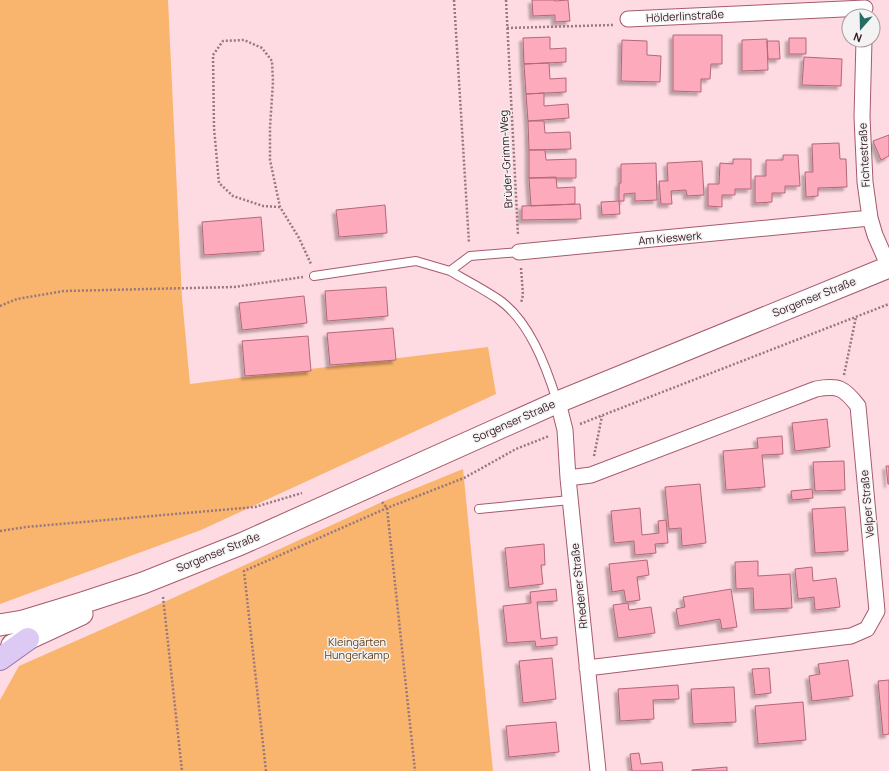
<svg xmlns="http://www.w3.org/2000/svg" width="889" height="771" viewBox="0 0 889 771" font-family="Manrope,sans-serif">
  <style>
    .green { fill: #f9b46d }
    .building { fill: #fdaabc; stroke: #b36778; filter: url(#shadow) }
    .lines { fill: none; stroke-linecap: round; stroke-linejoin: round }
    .lane-casing { stroke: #a65b6d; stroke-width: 10 }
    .street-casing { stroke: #a65b6d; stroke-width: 17 }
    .secondary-casing { stroke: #a65b6d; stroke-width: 23 }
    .primary-casing { stroke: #9474a4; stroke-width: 24 }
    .path { stroke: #98777e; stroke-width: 2.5; stroke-dasharray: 2 2; stroke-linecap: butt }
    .lane { stroke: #fff; stroke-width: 8 }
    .street { stroke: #fff; stroke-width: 15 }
    .secondary { stroke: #fff; stroke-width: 21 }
    .primary { stroke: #ddcaf4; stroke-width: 22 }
    .labels { text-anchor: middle; stroke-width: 3; stroke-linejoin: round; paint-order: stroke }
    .street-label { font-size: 11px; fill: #35161e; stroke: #f3f3f3 }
    .park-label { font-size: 11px; fill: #62401b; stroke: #f3f3f3 }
  </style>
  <defs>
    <filter id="shadow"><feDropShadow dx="-3.5" dy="3.5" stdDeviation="1" flood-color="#0004"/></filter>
  </defs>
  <rect width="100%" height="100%" fill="#fedbe2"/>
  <path class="green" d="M0 0H168L182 298 190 384 488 347 496 394 201 530 0 604Z
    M463 469 493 771H0V700L19 666 173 598 382 502Z"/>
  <path class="building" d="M532 0H555V1L568 0 570 21 555 22V15L533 16Z
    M673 35H722V64H711L710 79H701V92L673 91Z
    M550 37V49L566 48V62L524 64 523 38Z
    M789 38H806V54H789Z
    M767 39 768 70 742 71V40Z
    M622 40 647 41V55L661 56 660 82 621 81Z
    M767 41H779L780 59H768Z
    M804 57 842 59 841 86 802 85Z
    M549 63 550 79 566 78V92L526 94 524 64Z
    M544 93V106L568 104 569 118 528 121 526 94Z
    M528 121H544L545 133 570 132 571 149 529 150Z
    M889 135V156L881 160 873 141Z
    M839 143 840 159H846L847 187 818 188V196L806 197 805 172H813L812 144Z
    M529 150H545L546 160 576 159V178H529Z
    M783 155H798L800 186H785V193H772V202L755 203V176H766V160H783Z
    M733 159H751V189H735V195H722V207L708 206V184H719L720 163 733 164Z
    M702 161 704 195 687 196 686 190 671 191 672 204H661L659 181H668L667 163Z
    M656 163 657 200 635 201V193L624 194V201H619V183H621V164Z
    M556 177 557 188 575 187V204L531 206 529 178Z
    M619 201 620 214 602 215 601 202Z
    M580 204 581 219 522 220V206Z
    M385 205 387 233 339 237 336 210Z
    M261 217 264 251 204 255 202 222Z
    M386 287 388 316 327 321 325 291Z
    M304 296 307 323 242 330 239 303Z
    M393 328 396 360 330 365 327 333Z
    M308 336 311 371 245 376 242 341Z
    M827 419 830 447 795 451 792 423Z
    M782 436 783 454 762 455 765 487 726 490 723 451 758 448 757 438Z
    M844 461 845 490 815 491 813 462Z
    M886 466H889V484H888Z
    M700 484 706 543 682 546 681 528 669 529 665 487Z
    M812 489 813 498 792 500 791 491Z
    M845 507 848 551 815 553 812 509Z
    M640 508 642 535 659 533 658 521 666 520 668 543 655 544 656 553 635 555 634 541 614 543 611 511Z
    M544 544 545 565H541L543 584 509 588 505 548Z
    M647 560 649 575 637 577 640 600 626 602 624 590 612 592 609 564Z
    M758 561V576L790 574 792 608 754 610 753 588 736 589 735 562Z
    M812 567 813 581 836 578 840 607 815 610 814 597 798 599 795 569Z
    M556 589 557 601 537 602 541 639 557 637V645L536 647 535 641 507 643 503 606 531 603 530 592Z
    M731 589 737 627 722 629 720 619 679 626 676 609 685 607 683 597Z
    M628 603 629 610 651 607 655 633 618 638 613 605Z
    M552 658 556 699 523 703 519 661Z
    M848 660 853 696 812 701 809 676 820 674 818 664Z
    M769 668 771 693 755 695 752 669Z
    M889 680V734L883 735 878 681Z
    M678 685 679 699 653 700 654 719 620 721 618 689Z
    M734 687 736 722 693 724 691 689Z
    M803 702 806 740 758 744 755 706Z
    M556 722 559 752 509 757 506 726Z
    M639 753 641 764 662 762 663 771H632L630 754Z
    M727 767V771H692V770Z"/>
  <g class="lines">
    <g class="lane-casing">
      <path id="lane" d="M450 271C466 280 483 289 498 299 529 320 546 366 557 401
        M314 276 416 261 450 271 470 256 519 252
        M479 509 570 500"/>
    </g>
    <g class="street-casing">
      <path id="street" d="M628 19 865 8
        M864 40 862 117 865 182 870 218 875 235 889 267
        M519 252 870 218
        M558 402 565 430 568 478 598 771
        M568 478 591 475 816 389C839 385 844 388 858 406L877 611 867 629 851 636 587 668"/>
    </g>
    <g class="secondary-casing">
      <path id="secondary" d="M0 625 23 621 82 603 143 583 241 544 558 402 889 267
        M12 645 28 639 82 614"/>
    </g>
    <g class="primary-casing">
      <path id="primary" d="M0 659 28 639"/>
    </g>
    <path class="path" d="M454 0 469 243
      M506 0 518 235
      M507 28 613 25
      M280 207 263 206 233 196 219 183 214 128 213 55 223 41 244 40 262 48 272 61 273 82 270 127V160L280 207 299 238 311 264
      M521 268 523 295 521 303
      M0 306 17 299 64 291 234 287 303 277
      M844 375 856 317
      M580 424 889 304
      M594 456 602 416
      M382 502 387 508 415 771
      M0 531 26 527 255 507 302 493
      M163 597 182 771
      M266 771 244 571 387 508 464 478 516 449 549 436"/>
    <use href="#lane" class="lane"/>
    <use href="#street" class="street"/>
    <use href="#secondary" class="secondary"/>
    <use href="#primary" class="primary"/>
  </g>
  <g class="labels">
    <g class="street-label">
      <text transform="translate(685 16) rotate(-3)" y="4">Hölderlinstraße</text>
      <text transform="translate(864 155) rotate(-93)" y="4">Fichtestraße</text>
      <text transform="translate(506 159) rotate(-93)" y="4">Brüder-Grimm-Weg</text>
      <text transform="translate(670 238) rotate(-5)" y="4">Am Kieswerk</text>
      <text transform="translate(814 297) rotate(-22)" y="4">Sorgenser Straße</text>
      <text transform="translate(514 421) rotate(-24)" y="4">Sorgenser Straße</text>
      <text transform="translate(867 504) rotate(-95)" y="4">Velper Straße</text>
      <text transform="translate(218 552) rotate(-22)" y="4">Sorgenser Straße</text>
      <text transform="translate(579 586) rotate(-96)" y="4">Rhedener Straße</text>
    </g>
    <g class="park-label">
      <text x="357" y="646">Kleingärten<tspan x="357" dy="13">Hungerkamp</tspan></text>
    </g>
  </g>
  <g transform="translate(861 28) rotate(200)"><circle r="19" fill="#f3f3f3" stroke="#a79b9e"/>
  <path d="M0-3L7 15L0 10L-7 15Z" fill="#246d65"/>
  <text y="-6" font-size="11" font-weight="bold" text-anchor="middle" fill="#35161e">N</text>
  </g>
</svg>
